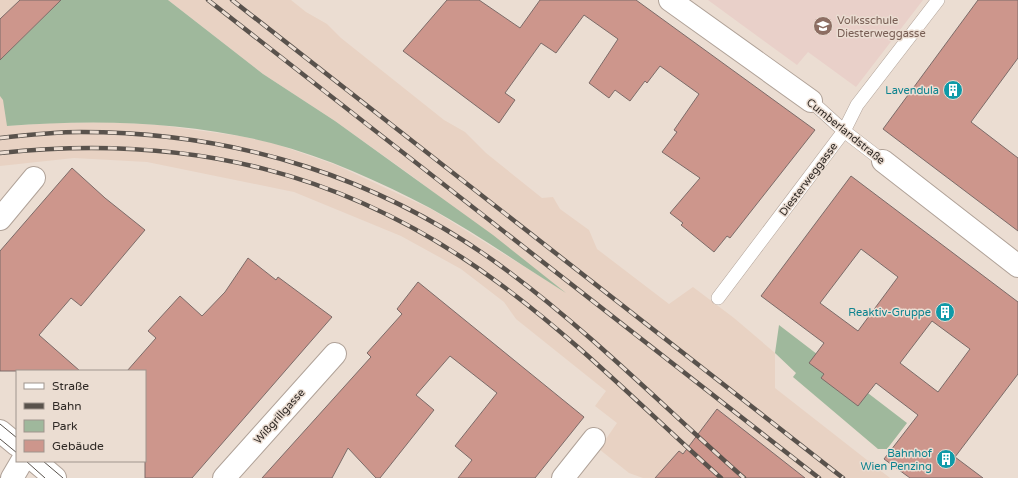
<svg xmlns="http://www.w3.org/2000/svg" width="1018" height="478" viewBox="0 0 1018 478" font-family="'Varela Round',sans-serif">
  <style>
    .built { fill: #e8d2c3 }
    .education { fill: #e9d0c9 }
    .green { fill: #9fb89c }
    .building { fill: #cd968c; stroke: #7c6b68; fill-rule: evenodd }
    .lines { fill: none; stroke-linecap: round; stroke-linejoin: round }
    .service-casing { stroke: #b0a298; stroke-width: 14 }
    .minor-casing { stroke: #b0a298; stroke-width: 24 }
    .secondary-casing { stroke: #b0a298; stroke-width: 24 }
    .service { stroke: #fff; stroke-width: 13 }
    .minor { stroke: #fff; stroke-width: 22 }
    .secondary { stroke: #fff; stroke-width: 22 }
    .tram { stroke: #59524c; stroke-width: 1 }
    .rail-casing { stroke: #59524c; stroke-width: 4.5 }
    .rail { stroke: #ebddd2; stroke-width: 3; stroke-dasharray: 9; stroke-linecap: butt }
    .labels { text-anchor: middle; stroke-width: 3; stroke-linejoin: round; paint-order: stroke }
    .education-label { font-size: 11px; fill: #785e54; stroke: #ebddd2; text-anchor: start }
    .culture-label { font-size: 11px; fill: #0d838f; stroke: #ebddd2; text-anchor: end }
    .street-label { font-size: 11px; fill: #302a26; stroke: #ebddd2 }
  </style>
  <rect width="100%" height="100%" fill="#ebddd2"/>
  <path class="built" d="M0 0H74L7 126 54 123 106 122 159 125 240 136 273 143 336 165 431 209 562 290 412 176 335 121 263 74 168 0H291L306 12 327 24 341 38 444 120 465 132 486 153 542 198 553 197 560 209 589 230 597 249 669 304 693 287 734 318 775 353V388L890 478H643L629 473 599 449 617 423 595 406 606 391 516 319 504 302 461 269 401 236 294 192 147 162 74 158 0 166Z"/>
  <path class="education" d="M708 0H923L856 87 808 52 797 65Z"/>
  <path class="green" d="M61 0H168L263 74 335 121 493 235 566 293C521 265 477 234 430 208 380 182 326 157 271 143 185 121 95 119 7 126L3 100 0 96V60Z
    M779 325 907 423 887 449H878L793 377 796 373 775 353Z"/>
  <path class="building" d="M20 0H61L0 60V19Z
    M447 0H479L520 28 540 0H636L815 130 730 238 727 236 714 252 681 225 683 223 670 213 700 178 662 152 677 132 674 130 699 94 660 66 647 83 645 81 630 101 615 90 609 98 589 83 618 39 584 15 556 53 541 43 505 93 515 100 499 123 403 51Z
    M978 0H1018V58L971 122 1018 158V231L883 129Z
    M72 168 105 198 145 230 81 306 71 298 39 335 80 371H0V251Z
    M851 176 1018 302V374L955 457 983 478H910L884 459 918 415 876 383 858 406 821 378 824 374 809 363 824 343 761 296ZM861 249 898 277 858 331 820 303ZM932 321 970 349 938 392 900 363Z
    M248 258 276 280 278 277 332 317 192 478H145V371H127L156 338 148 331 180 296 202 316 225 292Z
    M418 282 584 417 535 478H458L472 460 455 446 497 393 450 356 416 395 434 410 380 478H376L348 448 332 478H262L371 357 367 353 402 314 397 309Z
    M717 409 805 478H655L679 451 683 454Z"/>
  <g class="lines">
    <g class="service-casing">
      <path id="service" d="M811 101 844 131 883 161
        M718 298 844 131 857 105 938 0"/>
    </g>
    <g class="minor-casing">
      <path id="minor" d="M670 0 811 101
        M883 161 1018 266
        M0 219 34 178
        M12 478 22 461
        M224 478 335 354
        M563 478 594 439"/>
    </g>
    <g class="secondary-casing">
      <path id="secondary" d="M0 431 17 445
        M35 461 55 478"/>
    </g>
    <use href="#service" class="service"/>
    <use href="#minor" class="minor"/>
    <use href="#secondary" class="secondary"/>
    <path class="tram" d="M0 424 17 438
      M0 439 17 453
      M26 461 45 478
      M43 461 63 478"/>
    <g class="rail-casing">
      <path id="rail" d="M208 0 819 478
        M232 0 843 478
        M0 138C27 135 54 132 81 132 237 132 384 178 509 272 592 334 666 409 744 478
        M0 153C187 133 348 171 500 284 579 342 648 413 721 478"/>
    </g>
    <use href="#rail" class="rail"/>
  </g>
  <defs>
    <g id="school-disc" transform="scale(1)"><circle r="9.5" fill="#8d6e63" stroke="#ebddd2"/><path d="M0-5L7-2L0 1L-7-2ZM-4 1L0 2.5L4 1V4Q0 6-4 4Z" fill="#fff"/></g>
    <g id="building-disc" transform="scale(1)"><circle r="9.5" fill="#0f9aa8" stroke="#ebddd2"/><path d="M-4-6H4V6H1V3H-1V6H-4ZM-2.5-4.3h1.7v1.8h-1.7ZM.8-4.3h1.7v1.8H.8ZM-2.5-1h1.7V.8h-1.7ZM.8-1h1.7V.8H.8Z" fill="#fff"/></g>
  </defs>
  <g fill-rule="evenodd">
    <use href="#school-disc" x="823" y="26"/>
    <use href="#building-disc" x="953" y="90"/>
    <use href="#building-disc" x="945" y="312"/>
    <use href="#building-disc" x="946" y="459"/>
  </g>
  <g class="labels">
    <g class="education-label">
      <text x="837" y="24">Volksschule<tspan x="837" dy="13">Diesterweggasse</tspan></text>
    </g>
    <g class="culture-label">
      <text x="939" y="94">Lavendula</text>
      <text x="931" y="316">Reaktiv-Gruppe</text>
      <text x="932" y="457">Bahnhof<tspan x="932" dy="13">Wien Penzing</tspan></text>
    </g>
    <g class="street-label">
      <text transform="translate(846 131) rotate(39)" y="4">Cumberlandstraße</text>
      <text transform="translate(808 179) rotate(-53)" y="4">Diesterweggasse</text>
      <text transform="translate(279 416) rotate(-48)" y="4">Wißgrillgasse</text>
    </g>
  </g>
  <rect x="16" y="370" width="130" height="92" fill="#ebddd2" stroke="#a0958d"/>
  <rect x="24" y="383" width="20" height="6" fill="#ffffff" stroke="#a0958d"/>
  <text x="52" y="390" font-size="12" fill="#302a26">Straße</text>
  <rect x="24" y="403" width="20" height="6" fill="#59524c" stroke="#a0958d"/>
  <text x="52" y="410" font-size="12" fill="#302a26">Bahn</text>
  <rect x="24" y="420" width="20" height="12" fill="#9fb89c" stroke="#a0958d"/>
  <text x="52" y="430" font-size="12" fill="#302a26">Park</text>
  <rect x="24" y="440" width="20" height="12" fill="#cd968c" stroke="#a0958d"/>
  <text x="52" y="450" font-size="12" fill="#302a26">Gebäude</text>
</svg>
